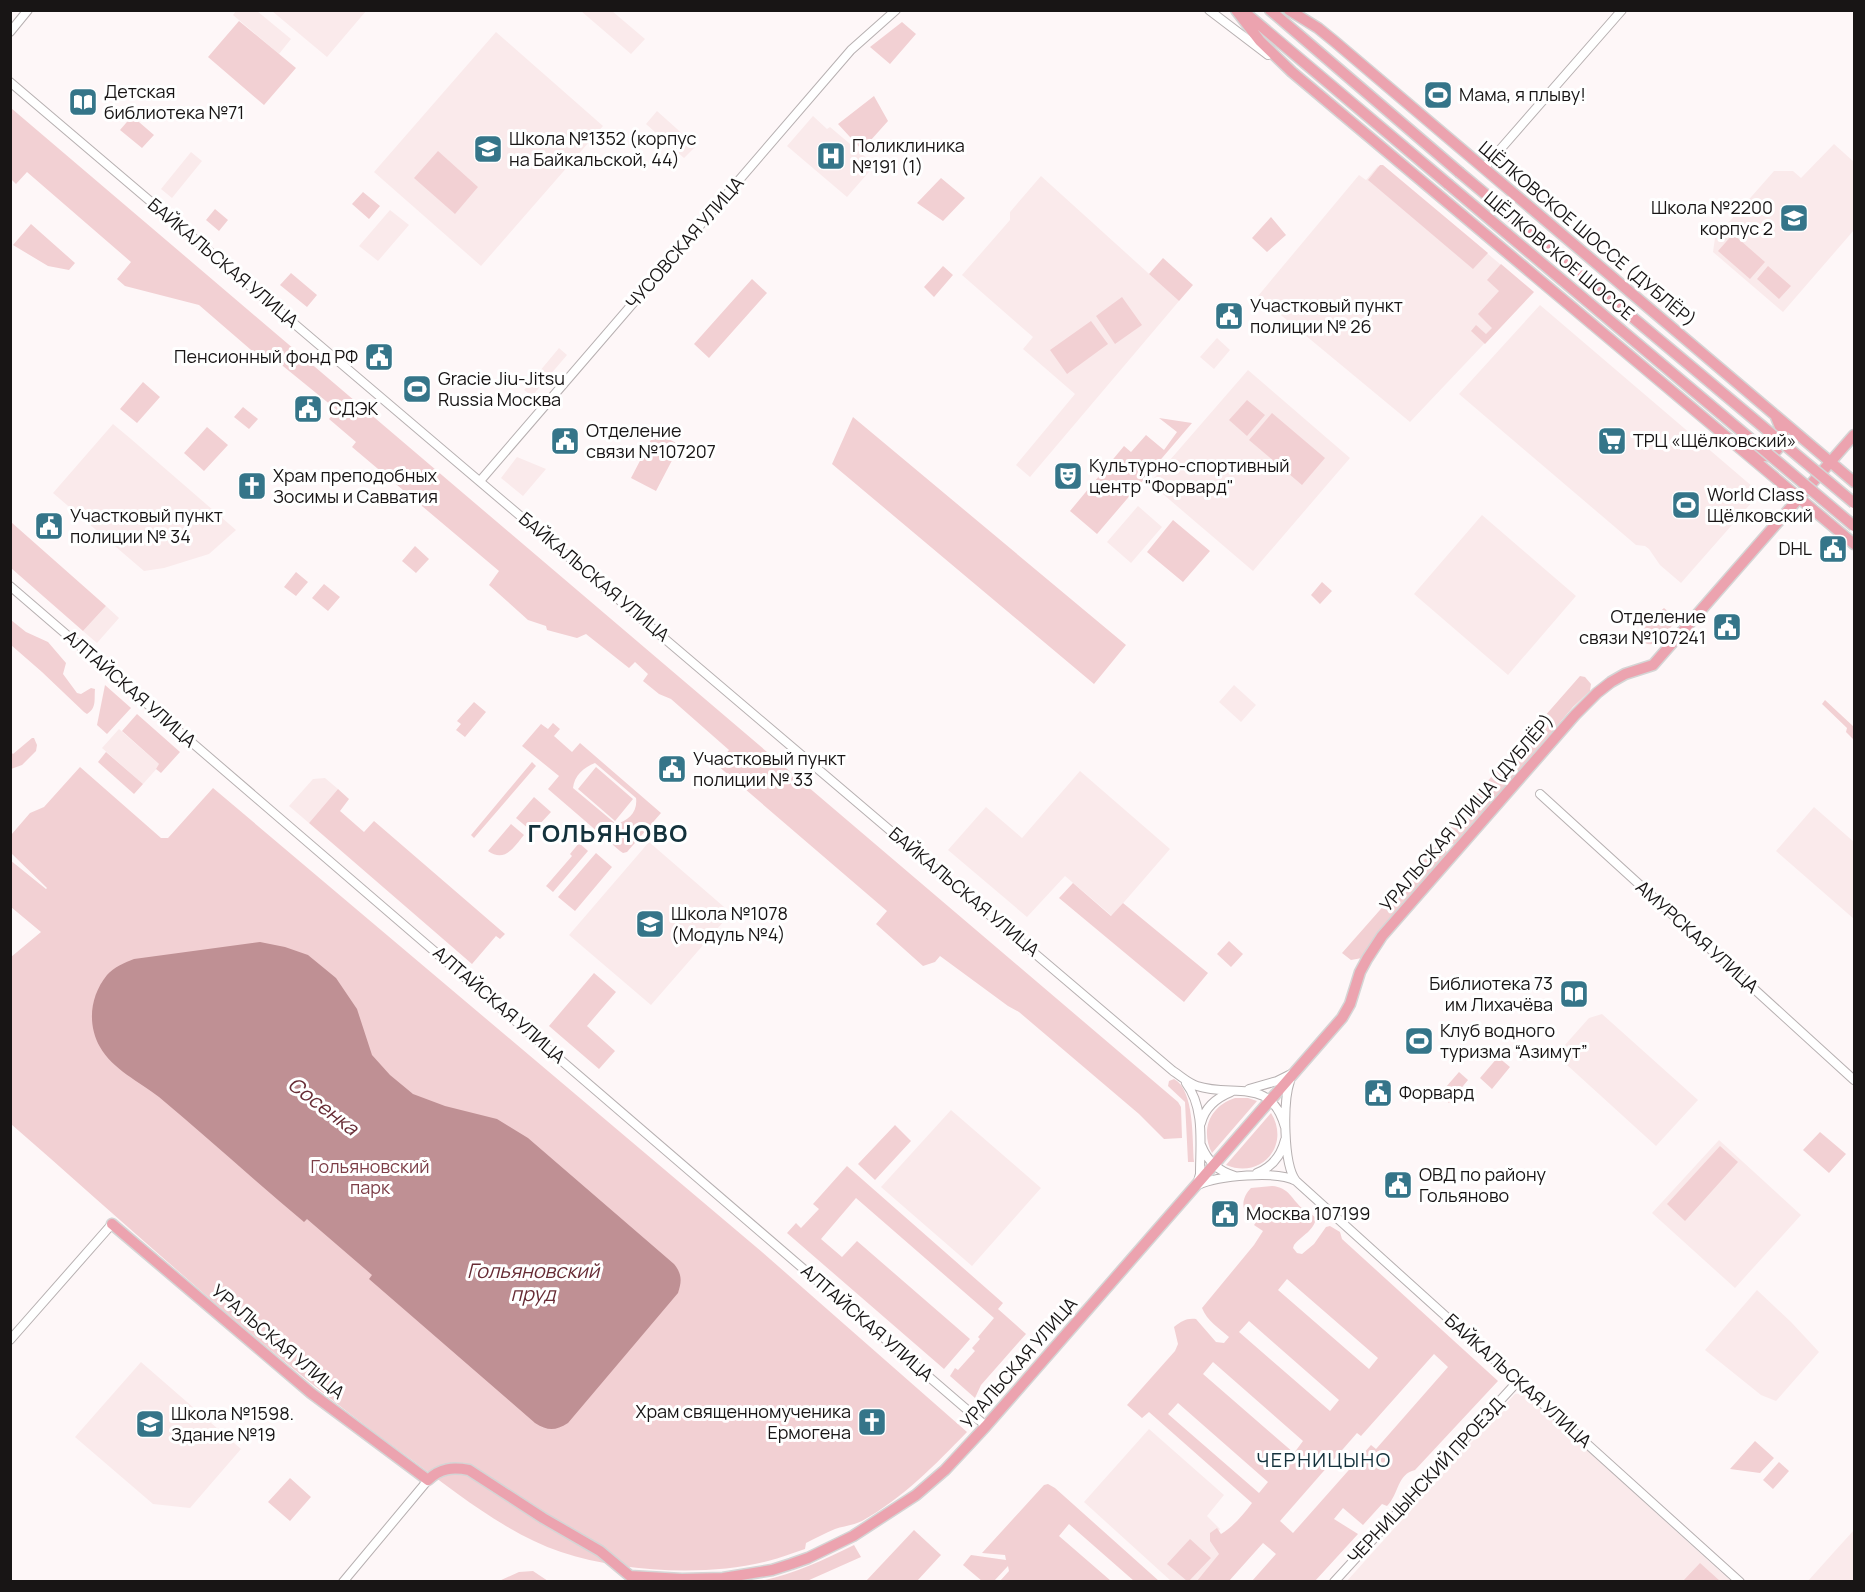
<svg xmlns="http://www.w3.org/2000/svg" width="1865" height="1592" viewBox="0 0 1865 1592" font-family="Manrope,sans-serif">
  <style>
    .built { fill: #faeaeb }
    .green { fill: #f2d0d3; fill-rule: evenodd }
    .water { fill: #bf9094 }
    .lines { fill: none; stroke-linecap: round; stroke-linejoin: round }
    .minor-casing { stroke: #b7b0b1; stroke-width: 10 }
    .major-casing { stroke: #d5d5d5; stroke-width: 13 }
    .minor { stroke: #fff; stroke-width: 8 }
    .major { stroke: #eca3af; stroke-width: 10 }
    .major-bridge-casing { stroke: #d5d5d5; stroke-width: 13; stroke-linecap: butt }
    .major-bridge { stroke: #eca3af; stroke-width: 10 }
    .labels { text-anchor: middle; stroke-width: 6; stroke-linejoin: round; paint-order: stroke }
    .poi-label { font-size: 18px; fill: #181515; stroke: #fff; text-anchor: start }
    .street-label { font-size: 18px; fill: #181515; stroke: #fff }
    .park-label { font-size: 18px; fill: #7d3e47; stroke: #fff }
    .water-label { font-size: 20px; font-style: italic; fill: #672b34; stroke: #fff }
    .neighbourhood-label { font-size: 20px; letter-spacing: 1.5px; fill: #14323c; stroke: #fff }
    .district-label { font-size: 24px; font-weight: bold; letter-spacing: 1.5px; fill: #14323c; stroke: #fff }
  </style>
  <rect width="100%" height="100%" fill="#fef7f8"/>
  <path class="built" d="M236 11H257L291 39 279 54 233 15Z
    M272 11H366L327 57Z
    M581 11H612L645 39 631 54Z
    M496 32 603 126 481 266 374 172Z
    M657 111 696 146 684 158 646 124Z
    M813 116 827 129 830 127 875 165 847 197 787 146Z
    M1834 144 1854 162V230L1783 312 1713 252 1715 238 1774 171H1793L1801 178Z
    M191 152 202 161 172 198 161 189Z
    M1378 166 1449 221 1533 292 1410 422 1258 296 1359 175 1366 180Z
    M1041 176 1179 301 1030 477 1016 465 1075 394 1023 349 1033 337 962 275 1010 220V212Z
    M390 210 409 225 378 261 359 246Z
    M1540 305 1760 493 1681 583 1660 565 1649 549 1645 546 1636 545 1459 394Z
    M1217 338 1230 350 1214 369 1200 357Z
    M559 348 567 355 532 396 524 390Z
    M1248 370 1350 458 1253 571 1150 483Z
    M113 424 131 439 236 530 209 554 164 568 144 571 53 493Z
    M517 457 546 469 523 496 501 478Z
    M1138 506 1162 527 1131 563 1107 542Z
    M1482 515 1576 596 1508 675 1414 594Z
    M106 606 119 618 97 643 83 631Z
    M1234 685 1256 705 1241 722 1219 702Z
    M119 729 160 765 143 784 102 748Z
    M1080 771 1170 849 1112 916 1065 876 1027 917 948 850 986 807 1022 838Z
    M325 778 338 789 309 823 289 806 313 779Z
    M1814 807 1854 842V919L1776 851Z
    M649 842 731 913 651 1005 569 935Z
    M1602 1014 1698 1100 1656 1146 1556 1055 1589 1018Z
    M951 1110 1041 1188 972 1266 881 1187Z
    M1719 1140 1801 1215 1735 1288 1652 1213Z
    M1757 1290 1791 1322 1819 1352 1776 1401 1761 1395 1705 1350Z
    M141 1362 241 1449 190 1508 153 1504 75 1437Z
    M1524 1393 1731 1581 1346 1582 1515 1394Z
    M1149 1429 1224 1495 1207 1516 1220 1529 1212 1539 1229 1556 1208 1581H1171L1084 1502Z
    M1854 1530V1581H1808L1834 1552Z"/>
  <path class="green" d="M239 21 296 68 264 105 208 57Z
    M902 22 916 34 890 64 870 47Z
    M874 96 888 121 862 150 838 124Z
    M11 108 1178 1102 1181 1107 1182 1138 1164 1139 1139 1114 1019 1012 1008 1006 940 956 935 962 923 966 876 924 887 911 717 765 729 750 671 699 659 694 643 681 648 674 635 662 629 668 586 634 577 638 547 630 546 626 528 620 489 585 499 571 352 447 356 442 329 419 337 410 278 362H265L199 305 125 286 117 279 131 262 27 172 16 184 11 179Z
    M132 116 154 135 142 148 120 130Z
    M438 151 478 187 455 214 414 178Z
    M1380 165H1383L1488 253 1473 269 1368 180Z
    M941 178 965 198 943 221 917 203Z
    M363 192 380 206 369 219 352 204Z
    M215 209 228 220 219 231 206 220Z
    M1271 217 1286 235 1267 252 1252 238Z
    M31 224 75 263 69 270 48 266 13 245Z
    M1733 234 1765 262 1750 279 1718 251Z
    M1163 258 1193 285 1179 301 1149 274Z
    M1501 264 1534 292 1485 344 1471 331 1476 325 1486 334 1492 328 1478 314 1499 291 1487 280Z
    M943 266 953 275 934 297 924 287Z
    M1768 266 1791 286 1779 299 1757 279Z
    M291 273 317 295 307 307 280 285Z
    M752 279 767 293 709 358 694 344Z
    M1122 297 1142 325 1115 344 1096 316Z
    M1091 321 1108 344 1067 374 1050 350Z
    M143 382 160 397 137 423 120 409Z
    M1247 400 1265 415 1247 436 1229 420Z
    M243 407 258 419 249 429 234 417Z
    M1272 413 1325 458 1302 485 1249 440Z
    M853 417 1126 645 1094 684 832 464Z
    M1159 418 1192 423 1097 534 1070 511 1124 446 1131 452 1146 435 1164 450 1177 432Z
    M207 427 228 445 204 471 184 453Z
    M655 432 680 445 656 491 631 478Z
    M1173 520 1210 551 1183 582 1147 552Z
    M11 522 106 606 83 631 11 568Z
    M415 546 429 559 416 573 402 561Z
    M296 572 308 582 296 596 284 587Z
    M1322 582 1332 591 1320 604 1311 595Z
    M324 584 340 597 328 611 312 598Z
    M1664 608 1677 619C1670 627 1658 650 1645 643 1639 640 1639 636 1640 630Z
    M11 620 26 632 48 642 66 663 63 674 77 693 81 694 91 688 95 689C94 699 97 708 87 714L84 712 42 672 11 645Z
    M1580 676 1585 677 1591 684 1590 691 1573 707 1459 841 1453 844 1448 843 1442 833Z
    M105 685 131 708 107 734 97 725Z
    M1825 700 1854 727V740L1846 732 1847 728 1822 704Z
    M474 702 486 712 465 737 456 730 461 724 457 721Z
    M137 714 180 752 161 773 156 769 159 764 122 731Z
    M553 723 560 729 554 736 572 752 580 743 661 813 627 852 623 853 620 851 548 789 559 776 522 746 541 724 548 729ZM595 763 636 798C638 812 628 821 616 824L573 788C574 776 584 767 595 763Z
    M32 738H34L37 745 36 751 22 765 11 769V752L13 754Z
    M106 752 143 784 134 794 98 762Z
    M532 762 536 766 474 838 471 835Z
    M80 767 161 838H168L213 788 762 1252 967 1432C935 1465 903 1498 862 1521 854 1525 844 1526 835 1529 825 1533 816 1538 806 1543L805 1549C792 1553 780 1558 768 1561 707 1577 621 1572 561 1552 506 1533 458 1494 412 1460 270 1358 142 1238 11 1124V957L41 932 11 907 10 860 46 889 47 888 11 853V835L30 813 44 807Z
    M596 767 633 799 615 821 578 789Z
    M338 789 349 799 340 811 364 832 374 821 505 934 500 939 496 936 472 964 309 823Z
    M534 797 551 812 538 826 534 823 529 829 516 818Z
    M511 824 524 835C514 847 505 863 488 851Z
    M579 843 588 851 553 892 546 886 572 856 570 854Z
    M1439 843 1447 852 1445 856 1362 958 1351 960 1342 953Z
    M596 853 612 867 575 911 558 897Z
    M1073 883 1111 916 1123 903 1208 973 1184 1002 1059 898Z
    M1229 941 1243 954 1231 967 1217 954Z
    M594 973 616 992 587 1026 615 1051 599 1069 549 1026Z
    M1498 1057 1510 1067 1492 1089 1480 1078Z
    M1459 1072 1468 1080 1449 1103 1439 1095Z
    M1174 1079C1195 1090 1192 1141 1194 1162H1188L1185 1102 1168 1086 1169 1081Z
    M1235 1098H1248L1257 1101 1212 1153C1200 1130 1210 1106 1235 1098Z
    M1271 1113C1291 1145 1261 1180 1226 1165Z
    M895 1125 911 1141 875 1180 858 1164Z
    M1820 1132 1846 1154 1829 1173 1803 1150Z
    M1720 1146 1738 1162 1685 1221 1667 1204Z
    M847 1166 1003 1303 998 1309 1026 1334 981 1385 975 1398 950 1376 955 1368 958 1370 975 1351 972 1348 980 1339 978 1337 994 1318 856 1198 821 1239 842 1257 857 1241 970 1339 944 1369 787 1233 796 1223 801 1228 819 1209 813 1204Z
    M1272 1186C1289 1187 1292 1200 1303 1209 1308 1213 1312 1214 1316 1218 1314 1231 1302 1235 1294 1245L1293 1248 1297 1253 1302 1254 1314 1244 1326 1227 1330 1226 1340 1232 1342 1239 1498 1381 1415 1470C1397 1474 1399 1494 1387 1506L1382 1504 1363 1525 1343 1508 1334 1519 1358 1534 1315 1581H1252L1276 1554 1263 1543 1229 1581H1197L1219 1554 1210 1541V1533L1217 1528 1221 1534C1234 1526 1243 1515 1252 1503L1149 1412 1142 1418 1127 1405 1175 1351 1178 1344 1174 1327C1182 1321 1186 1318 1196 1319L1216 1342 1224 1343 1229 1337C1219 1328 1207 1321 1202 1308L1254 1245 1263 1231 1254 1225 1260 1217 1259 1213 1247 1214C1240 1206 1244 1195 1251 1188ZM1287 1279 1378 1358 1369 1369 1278 1290ZM1249 1321 1339 1400 1330 1411 1239 1332ZM1434 1354 1448 1367 1376 1449 1371 1445 1293 1533 1280 1521 1357 1433 1361 1436ZM1213 1362 1303 1441 1294 1453 1203 1374ZM1178 1403 1268 1482 1259 1493 1168 1414Z
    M1755 1441 1774 1458 1760 1473 1730 1469Z
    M1779 1462 1789 1471 1773 1489 1763 1480Z
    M290 1478 311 1497 290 1521 268 1502Z
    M1048 1484 1055 1488 1159 1581H1134L1069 1524 1059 1536 1111 1581H1000L1009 1571 1008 1566 994 1581H982L963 1565 971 1555 1006 1560 1005 1555 982 1553 1044 1485Z
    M914 1530 941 1555 917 1581H866Z
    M1190 1539 1211 1558 1189 1581H1187L1167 1564Z
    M854 1545 861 1557 807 1581H761C794 1574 824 1560 854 1545Z
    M1700 1563 1720 1581H1683Z
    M533 1571 548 1581H499L519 1572Z"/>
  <path class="water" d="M260 942 285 947 308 955 336 978 357 1009 372 1055 390 1075 413 1094 445 1106 497 1119 528 1138 674 1264C682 1274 682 1281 678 1293L568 1423C555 1431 548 1431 535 1423L369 1279 372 1275 307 1219 304 1222C255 1181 208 1138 159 1097 140 1082 112 1069 100 1047 87 1024 90 996 107 975 114 967 124 963 134 959Z"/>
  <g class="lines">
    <g class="minor-casing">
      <path id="minor" d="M1209 10 1268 55
        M10 32 28 10
        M10 82 1173 1071C1181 1076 1188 1083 1197 1086 1233 1098 1271 1076 1285 1127
        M1484 168 1622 10
        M480 481 851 50 896 10
        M10 586 986 1426
        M1540 794 1854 1080
        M1290 1081C1283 1101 1283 1164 1296 1181
        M1186 1083C1205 1108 1200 1144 1200 1174L1198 1181
        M1249 1089 1277 1081 1291 1074
        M1201 1123C1205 1107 1216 1098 1231 1092
        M1201 1145C1208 1162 1218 1171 1235 1176
        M1257 1173C1272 1167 1281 1156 1285 1140
        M1198 1185C1217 1176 1277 1170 1296 1181L1740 1582
        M10 1340 112 1224
        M343 1582 428 1480
        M1334 1582 1518 1381"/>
    </g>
    <g class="major-casing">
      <path id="major" d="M1236 10 1260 41 1292 72 1854 544
        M1242 10 1448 184
        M1270 10 1459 172
        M1289 10 1318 28 1334 41 1854 482
        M1748 453C1767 460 1777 456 1784 437L1776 417
        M112 1224 311 1393 428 1480C440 1468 453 1467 469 1470L543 1518 600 1551 630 1576 682 1579 723 1578 772 1570 791 1564 808 1558 853 1536 916 1495 945 1470 986 1426 1342 1018 1350 1004 1360 972 1367 959 1382 936 1575 715 1597 693 1611 682 1625 674 1653 665 1854 435"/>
    </g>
    <use href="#minor" class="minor"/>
    <use href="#major" class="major"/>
    <g class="major-bridge-casing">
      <path id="major-bridge" d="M1459 172 1854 503
        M1448 184 1854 526"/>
    </g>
    <use href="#major-bridge" class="major-bridge"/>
  </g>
  <defs>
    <g id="stadium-square" transform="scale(1.5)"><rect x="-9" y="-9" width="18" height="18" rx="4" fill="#357589" stroke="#fff"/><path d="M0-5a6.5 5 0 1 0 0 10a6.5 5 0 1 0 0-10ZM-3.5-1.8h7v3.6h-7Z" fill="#fff"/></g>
    <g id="library-square" transform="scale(1.5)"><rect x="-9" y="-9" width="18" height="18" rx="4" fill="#357589" stroke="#fff"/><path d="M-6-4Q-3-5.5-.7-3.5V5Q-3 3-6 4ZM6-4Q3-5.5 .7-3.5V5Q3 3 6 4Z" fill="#fff"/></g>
    <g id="school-square" transform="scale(1.5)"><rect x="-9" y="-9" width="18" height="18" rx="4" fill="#357589" stroke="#fff"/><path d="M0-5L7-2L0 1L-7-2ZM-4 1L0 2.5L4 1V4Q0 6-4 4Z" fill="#fff"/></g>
    <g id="hospital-square" transform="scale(1.5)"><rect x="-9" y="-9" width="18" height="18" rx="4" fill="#357589" stroke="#fff"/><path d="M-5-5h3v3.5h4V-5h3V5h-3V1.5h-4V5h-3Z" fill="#fff"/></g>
    <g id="civic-square" transform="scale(1.5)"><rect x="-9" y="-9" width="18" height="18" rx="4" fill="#357589" stroke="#fff"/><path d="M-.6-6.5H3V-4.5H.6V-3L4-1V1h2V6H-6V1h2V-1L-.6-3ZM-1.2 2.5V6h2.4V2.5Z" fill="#fff"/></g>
    <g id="supermarket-square" transform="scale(1.5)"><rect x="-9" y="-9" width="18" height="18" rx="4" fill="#357589" stroke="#fff"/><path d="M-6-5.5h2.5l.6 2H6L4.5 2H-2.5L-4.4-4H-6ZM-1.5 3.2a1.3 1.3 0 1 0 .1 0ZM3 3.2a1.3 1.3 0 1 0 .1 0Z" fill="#fff"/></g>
    <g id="theatre-square" transform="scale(1.5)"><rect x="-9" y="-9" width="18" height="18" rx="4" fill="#357589" stroke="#fff"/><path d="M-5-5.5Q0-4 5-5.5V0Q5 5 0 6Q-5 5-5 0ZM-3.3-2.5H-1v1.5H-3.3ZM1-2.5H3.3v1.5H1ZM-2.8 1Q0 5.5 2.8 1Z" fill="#fff"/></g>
    <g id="church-square" transform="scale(1.5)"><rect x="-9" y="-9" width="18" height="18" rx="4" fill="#357589" stroke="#fff"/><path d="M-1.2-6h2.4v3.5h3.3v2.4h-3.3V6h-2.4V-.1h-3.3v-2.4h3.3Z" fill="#fff"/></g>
  </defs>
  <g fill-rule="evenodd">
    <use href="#stadium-square" x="1438" y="95"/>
    <use href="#library-square" x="83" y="102"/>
    <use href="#school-square" x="488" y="149"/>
    <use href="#hospital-square" x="831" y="156"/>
    <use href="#school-square" x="1794" y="218"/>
    <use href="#civic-square" x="1229" y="316"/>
    <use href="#civic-square" x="379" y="357"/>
    <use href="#stadium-square" x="417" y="389"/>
    <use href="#civic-square" x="308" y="409"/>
    <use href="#civic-square" x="565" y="441"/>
    <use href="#supermarket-square" x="1612" y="441"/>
    <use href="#theatre-square" x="1068" y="476"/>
    <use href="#church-square" x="252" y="486"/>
    <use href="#stadium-square" x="1686" y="505"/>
    <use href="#civic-square" x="49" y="526"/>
    <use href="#civic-square" x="1833" y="549"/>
    <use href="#civic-square" x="1727" y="627"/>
    <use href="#civic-square" x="672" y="769"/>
    <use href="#school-square" x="650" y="924"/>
    <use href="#library-square" x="1574" y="994"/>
    <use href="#stadium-square" x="1419" y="1041"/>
    <use href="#civic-square" x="1378" y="1093"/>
    <use href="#civic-square" x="1398" y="1185"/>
    <use href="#civic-square" x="1225" y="1214"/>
    <use href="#church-square" x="872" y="1422"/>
    <use href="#school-square" x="150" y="1424"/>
  </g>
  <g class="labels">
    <g class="poi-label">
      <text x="104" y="98">Детская<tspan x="104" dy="21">библиотека №71</tspan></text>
      <text x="1459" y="101">Мама, я плыву!</text>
      <text x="509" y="145">Школа №1352 (корпус<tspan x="509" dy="21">на Байкальской, 44)</tspan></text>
      <text x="852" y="152">Поликлиника<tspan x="852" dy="21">№191 (1)</tspan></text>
      <text x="1773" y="214" text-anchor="end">Школа №2200<tspan x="1773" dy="21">корпус 2</tspan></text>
      <text x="1250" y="312">Участковый пункт<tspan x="1250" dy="21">полиции № 26</tspan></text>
      <text x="358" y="363" text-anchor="end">Пенсионный фонд РФ</text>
      <text x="438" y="385">Gracie Jiu-Jitsu<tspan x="438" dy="21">Russia Москва</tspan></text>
      <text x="329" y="415">СДЭК</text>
      <text x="586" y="437">Отделение<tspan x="586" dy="21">связи №107207</tspan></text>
      <text x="1633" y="447">ТРЦ «Щёлковский»</text>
      <text x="1089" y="472">Культурно-спортивный<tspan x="1089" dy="21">центр "Форвард"</tspan></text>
      <text x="273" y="482">Храм преподобных<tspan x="273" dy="21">Зосимы и Савватия</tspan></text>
      <text x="1707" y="501">World Class<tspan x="1707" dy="21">Щёлковский</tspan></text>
      <text x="70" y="522">Участковый пункт<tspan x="70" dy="21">полиции № 34</tspan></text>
      <text x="1812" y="555" text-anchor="end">DHL</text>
      <text x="1706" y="623" text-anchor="end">Отделение<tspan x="1706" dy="21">связи №107241</tspan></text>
      <text x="693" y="765">Участковый пункт<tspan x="693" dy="21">полиции № 33</tspan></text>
      <text x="671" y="920">Школа №1078<tspan x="671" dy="21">(Модуль №4)</tspan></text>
      <text x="1553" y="990" text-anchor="end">Библиотека 73<tspan x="1553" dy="21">им Лихачёва</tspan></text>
      <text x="1440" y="1037">Клуб водного<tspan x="1440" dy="21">туризма “Азимут”</tspan></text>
      <text x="1399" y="1099">Форвард</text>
      <text x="1419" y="1181">ОВД по району<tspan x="1419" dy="21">Гольяново</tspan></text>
      <text x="1246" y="1220">Москва 107199</text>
      <text x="851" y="1418" text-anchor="end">Храм священномученика<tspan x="851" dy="21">Ермогена</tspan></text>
      <text x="171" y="1420">Школа №1598.<tspan x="171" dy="21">Здание №19</tspan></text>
    </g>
    <g class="street-label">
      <text transform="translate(1587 234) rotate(40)" y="6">ЩЁЛКОВСКОЕ ШОССЕ (ДУБЛЁР)</text>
      <text transform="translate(685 243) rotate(-49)" y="6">ЧУСОВСКАЯ УЛИЦА</text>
      <text transform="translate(1559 256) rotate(40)" y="6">ЩЁЛКОВСКОЕ ШОССЕ</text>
      <text transform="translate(223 263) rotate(40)" y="6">БАЙКАЛЬСКАЯ УЛИЦА</text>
      <text transform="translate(594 577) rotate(40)" y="6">БАЙКАЛЬСКАЯ УЛИЦА</text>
      <text transform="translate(130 689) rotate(41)" y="6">АЛТАЙСКАЯ УЛИЦА</text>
      <text transform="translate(1467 813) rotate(-49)" y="6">УРАЛЬСКАЯ УЛИЦА (ДУБЛЁР)</text>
      <text transform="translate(964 892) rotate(40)" y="6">БАЙКАЛЬСКАЯ УЛИЦА</text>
      <text transform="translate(1697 937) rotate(42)" y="6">АМУРСКАЯ УЛИЦА</text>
      <text transform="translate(499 1005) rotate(41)" y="6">АЛТАЙСКАЯ УЛИЦА</text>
      <text transform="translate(867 1323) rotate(41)" y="6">АЛТАЙСКАЯ УЛИЦА</text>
      <text transform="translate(278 1342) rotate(40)" y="6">УРАЛЬСКАЯ УЛИЦА</text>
      <text transform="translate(1019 1363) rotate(-49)" y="6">УРАЛЬСКАЯ УЛИЦА</text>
      <text transform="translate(1518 1381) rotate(42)" y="6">БАЙКАЛЬСКАЯ УЛИЦА</text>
      <text transform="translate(1426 1481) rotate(-47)" y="6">ЧЕРНИЦЫНСКИЙ ПРОЕЗД</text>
    </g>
    <g class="park-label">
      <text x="370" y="1173">Гольяновcкий<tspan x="370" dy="21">парк</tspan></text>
    </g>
    <g class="water-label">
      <text transform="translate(323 1106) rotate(37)" y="7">Сосенка</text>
      <text x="533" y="1278">Гольяновский<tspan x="533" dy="23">пруд</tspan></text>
    </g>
    <g class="neighbourhood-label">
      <text x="1324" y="1467">ЧЕРНИЦЫНО</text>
    </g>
    <g class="district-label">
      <text x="608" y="842">ГОЛЬЯНОВО</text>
    </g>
  </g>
  <rect width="1865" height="1592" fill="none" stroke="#181515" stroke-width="24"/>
</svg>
